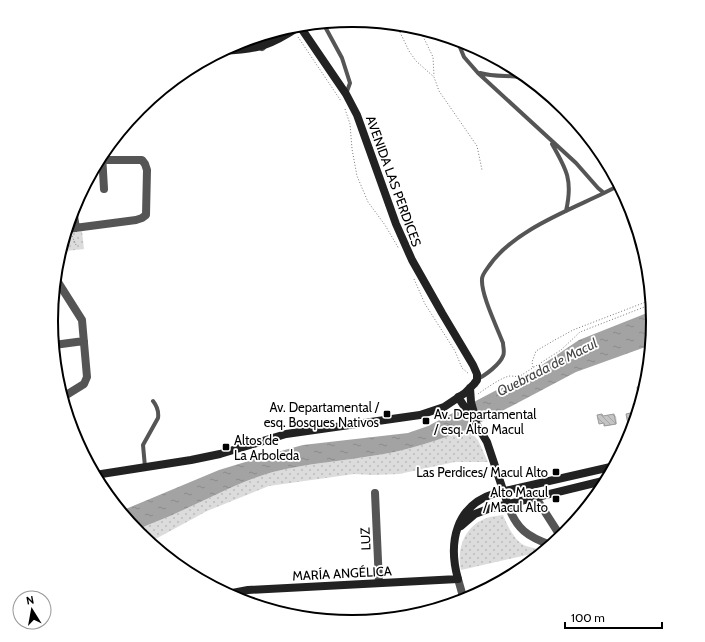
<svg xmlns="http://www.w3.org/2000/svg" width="705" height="642" viewBox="0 0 705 642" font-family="Cabin,sans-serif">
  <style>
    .grass { fill: url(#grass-dots) }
    .water { fill: url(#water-ripples) }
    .shadow { fill: #0003 }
    .building { fill: url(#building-back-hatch); stroke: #999 }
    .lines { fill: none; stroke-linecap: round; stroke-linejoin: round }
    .path { stroke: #777; stroke-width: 1; stroke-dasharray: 1 2; stroke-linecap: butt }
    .lane { stroke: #555; stroke-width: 4 }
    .street { stroke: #555; stroke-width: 8 }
    .secondary { stroke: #222; stroke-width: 8 }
    .poi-dot { fill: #000; stroke: #fff; stroke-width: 1.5 }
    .labels { text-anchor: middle; stroke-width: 3.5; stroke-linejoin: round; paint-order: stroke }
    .street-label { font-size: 13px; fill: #000; stroke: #fff }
    .poi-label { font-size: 13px; fill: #000; stroke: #fff; text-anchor: end }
    .water-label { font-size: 14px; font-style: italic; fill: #444; stroke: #fff }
    .rim { fill: none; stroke: #000; stroke-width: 2 }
  </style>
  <defs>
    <pattern id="grass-dots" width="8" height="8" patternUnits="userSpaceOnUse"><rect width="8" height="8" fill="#dcdcdc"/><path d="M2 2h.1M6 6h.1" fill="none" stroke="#bbb" stroke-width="1.8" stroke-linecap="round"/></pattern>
    <pattern id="water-ripples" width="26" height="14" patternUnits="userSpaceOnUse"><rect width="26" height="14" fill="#a3a3a3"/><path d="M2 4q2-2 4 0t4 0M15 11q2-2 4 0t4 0" fill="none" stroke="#8b8b8b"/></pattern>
    <pattern id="building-back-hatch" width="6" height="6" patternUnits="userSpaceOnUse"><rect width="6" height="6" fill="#c4c4c4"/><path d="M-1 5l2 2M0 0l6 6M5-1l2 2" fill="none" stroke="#a7a7a7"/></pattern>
  </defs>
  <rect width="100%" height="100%" fill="#fff"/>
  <path class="grass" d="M288 28 276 35 263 40 261 36Z
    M82 231 84 249 66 251 65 238 66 233Z
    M468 429 478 440 488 462H455L399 474 373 475 354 474 269 486 207 511 150 542 137 530C151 523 167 518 181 511 212 497 241 481 273 472 308 463 343 461 378 455 409 450 439 440 468 429Z
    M503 515C507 525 515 542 526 546 532 548 539 549 545 551L541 554 527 555 461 570C456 549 465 525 487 518 492 516 498 516 503 515Z"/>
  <path class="water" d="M652 311 653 321 651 345 576 372 468 429C439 440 409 450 378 455 343 461 308 463 273 472 241 481 212 497 181 511 167 518 151 523 137 530L121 511 219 470 281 451 303 445 408 433 428 426 533 371 579 340Z"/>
  <path class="shadow" d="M602 415 604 417 614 415 616 416 617 424 607 426 605 423H600Z"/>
  <path class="building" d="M647 383 642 399 640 400V398H638L637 387Z
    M636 403 637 405H640L634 424 631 425V423L628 424 626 414 635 412 633 404Z
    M602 414 603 416 614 414 616 424 604 426V423L599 424 597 415Z"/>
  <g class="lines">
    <path class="path" d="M396 24 409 51 416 61 434 77 439 91 477 146 482 170
      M419 28 433 57 434 76
      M298 37 341 101
      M345 109 350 124 352 149 357 176 368 202 385 225 399 249
      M72 236 76 245
      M414 279 425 304 455 351 462 368 469 374
      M533 367 532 362 536 351 553 341 573 330 651 300
      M478 394C485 389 502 377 510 376 514 376 516 377 520 376L561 350 580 332 652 304"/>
    <path class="lane" d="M323 23 342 58 350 83 346 94
      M457 40 464 57 478 73 576 163 598 188 604 193 620 185
      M480 73C497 78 513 74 530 79
      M552 144C567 170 573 181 566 211
      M477 379C485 376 500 364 503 356 505 352 503 347 503 343 497 327 481 295 482 279 482 275 486 270 489 266 513 231 567 211 604 193
      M145 467 143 445 158 418C159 411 157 406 153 401"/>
    <path class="street" d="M256 37 262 47
      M102 154 104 189
      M73 210 76 228
      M67 229 136 220 142 218 146 215 147 170 145 164 142 160H99
      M56 279 82 320 87 377 84 384 63 397
      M54 345 84 341
      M375 493 379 583
      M536 498 561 537
      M508 505C516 529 528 537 551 545
      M458 579 464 600"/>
    <path class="secondary" d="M223 51C259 49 270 46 300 26
      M470 388 471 402 476 420
      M458 397 478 427 487 442 508 505
      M95 475 191 460 220 454 286 434 420 415 444 407 465 393 474 384 477 380V374L473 365 442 313 412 260 396 224 357 115 346 94 299 25
      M461 526 475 514 488 509 607 480
      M227 594 248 590 458 579C448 543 455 505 496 493L615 466"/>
  </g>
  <g class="poi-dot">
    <rect x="383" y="410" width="8" height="8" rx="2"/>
    <rect x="422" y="417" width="8" height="8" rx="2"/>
    <rect x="222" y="443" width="8" height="8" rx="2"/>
    <rect x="552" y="468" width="8" height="8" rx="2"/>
    <rect x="552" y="495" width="8" height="8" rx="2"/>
  </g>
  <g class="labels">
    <g class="street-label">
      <text transform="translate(394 181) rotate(70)" y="5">AVENIDA LAS PERDICES</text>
      <text transform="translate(365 539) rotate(-92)" y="5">LUZ</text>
      <text transform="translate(342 573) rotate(-3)" y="5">MARÍA ANGÉLICA</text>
    </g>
    <g class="poi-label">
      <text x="379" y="412">Av. Departamental /<tspan x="379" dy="15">esq. Bosques Nativos</tspan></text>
      <text x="434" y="419" text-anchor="start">Av. Departamental<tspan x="434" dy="15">/ esq. Alto Macul</tspan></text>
      <text x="234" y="445" text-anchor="start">Altos de<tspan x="234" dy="15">La Arboleda</tspan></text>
      <text x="548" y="477">Las Perdices/ Macul Alto</text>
      <text x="548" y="497">Alto Macul<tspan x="548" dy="15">/ Macul Alto</tspan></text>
    </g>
    <g class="water-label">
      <text transform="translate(547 367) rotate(-27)" y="5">Quebrada de Macul</text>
    </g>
  </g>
  <path d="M0 0H705V642H0ZM58 321a294 294 0 1 1 588 0a294 294 0 1 1-588 0Z" fill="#fff" fill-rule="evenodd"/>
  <path class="rim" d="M58 321a294 294 0 1 1 588 0a294 294 0 1 1-588 0Z"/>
  <g transform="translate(32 610) rotate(349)"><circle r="19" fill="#ffffff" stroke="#999999"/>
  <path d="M0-3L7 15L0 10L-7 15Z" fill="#000000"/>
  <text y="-6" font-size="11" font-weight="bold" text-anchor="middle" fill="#000000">N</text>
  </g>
  <path d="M565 622v6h97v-6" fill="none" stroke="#000000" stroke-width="2"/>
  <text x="571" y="622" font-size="12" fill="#000000" stroke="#ffffff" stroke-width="3" paint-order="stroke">100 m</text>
</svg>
